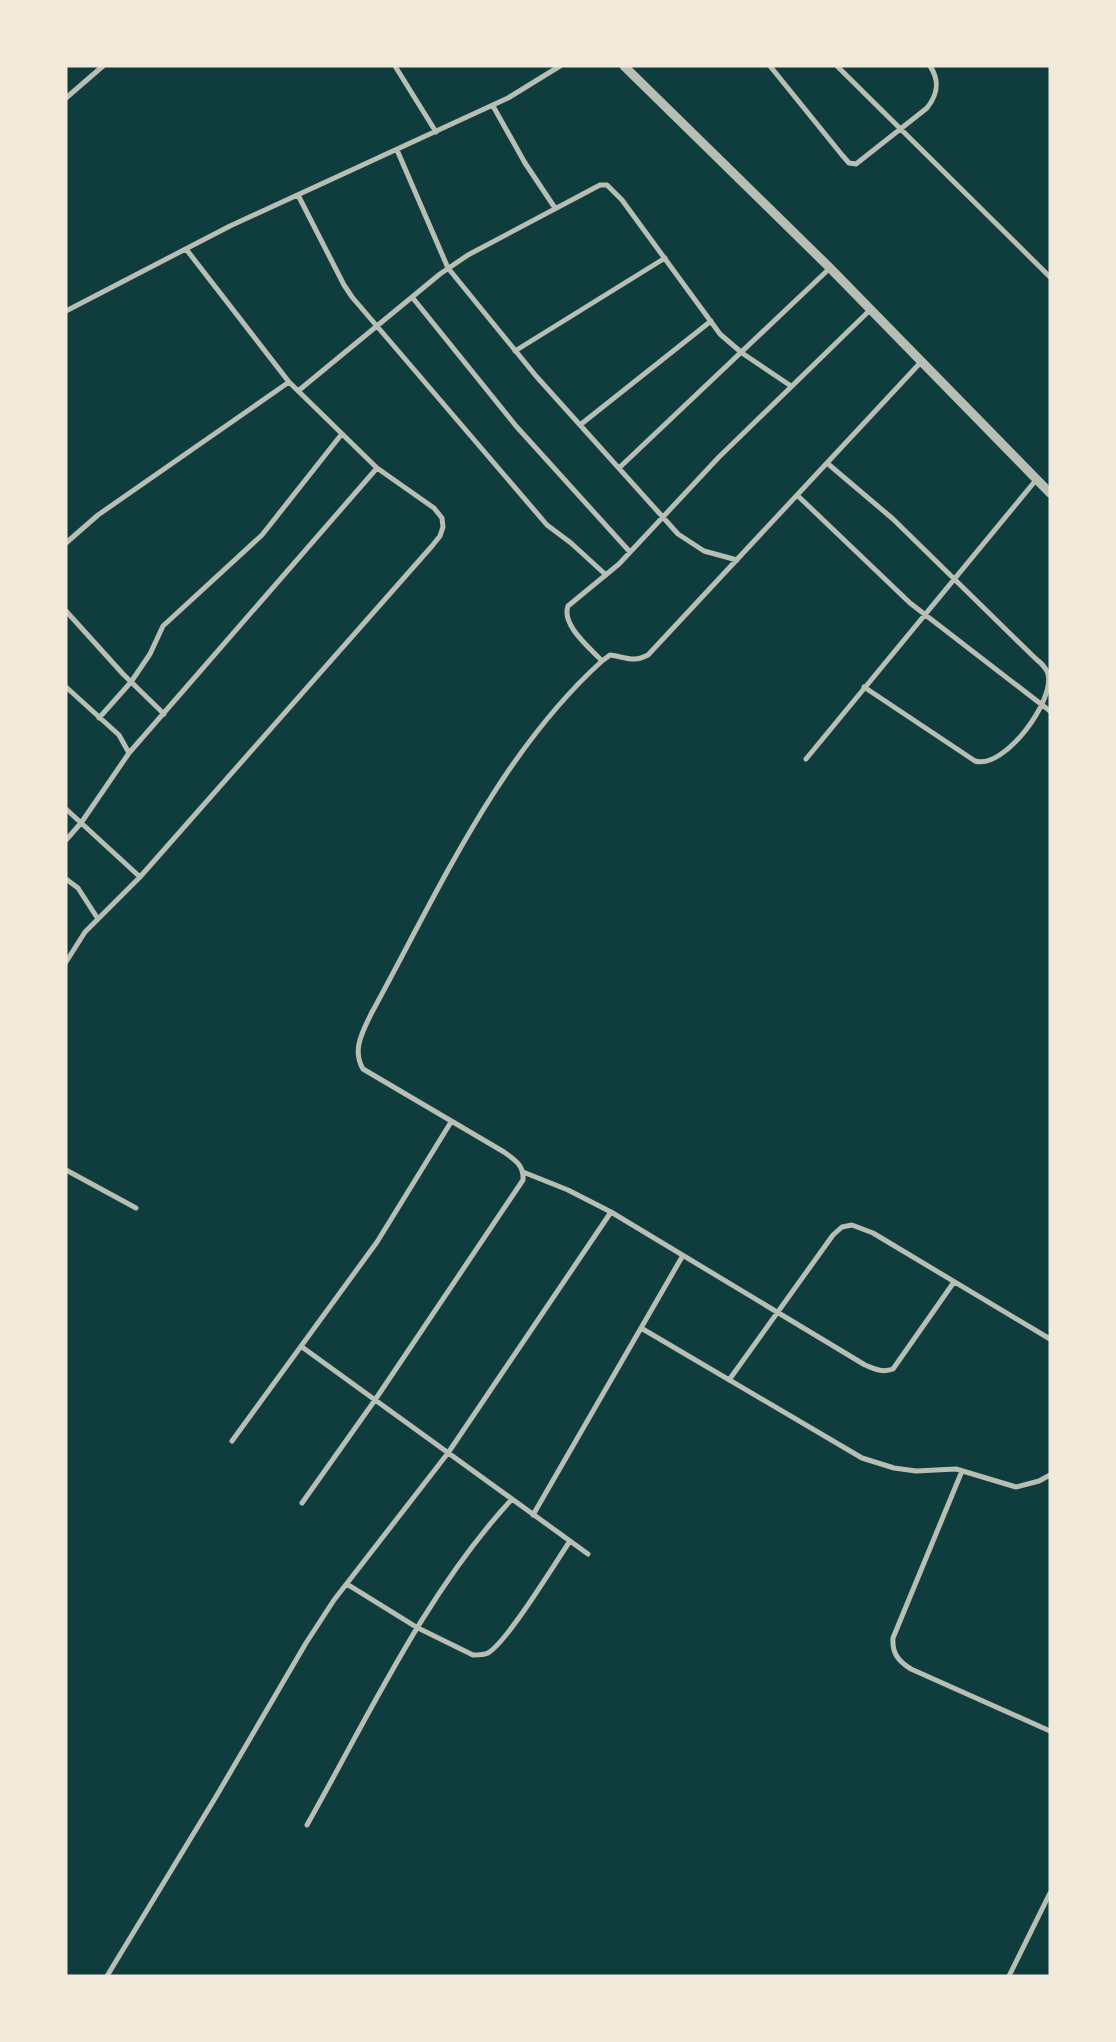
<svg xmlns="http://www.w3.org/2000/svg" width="1116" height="2042" viewBox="0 0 1116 2042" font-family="'Zilla Slab',serif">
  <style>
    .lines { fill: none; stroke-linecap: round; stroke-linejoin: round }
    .minor { stroke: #b8beb3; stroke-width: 5 }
    .tertiary { stroke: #b8beb3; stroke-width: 9 }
  </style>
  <rect width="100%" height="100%" fill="#0f3d3e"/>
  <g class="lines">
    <path class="minor" d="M395 66 436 132
      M770 66 842 155 849 163 856 164 927 108C938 94 940 81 930 66
      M837 66 1050 277
      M66 98 103 66
      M493 106 525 163 555 208
      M397 150 448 268 536 376 678 534 704 551 737 560
      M298 195 344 285 352 297 547 525 571 543 606 575
      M412 297 516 426 630 552
      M66 311 230 226 508 98 560 66
      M515 351 665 258
      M298 391 440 274 468 255 600 185H607L622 200 720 334 742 353 791 386
      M580 425 711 321
      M827 463 893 519 1036 659C1041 663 1046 667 1048 674 1055 701 1004 770 975 761L864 687
      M619 468 830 268
      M797 495 910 603 1050 711
      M66 543 98 515 289 382
      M66 611 123 674 164 714
      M602 661C590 648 561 625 568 606L619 564 719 457 870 310
      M66 687 119 735 129 753
      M99 718 131 682 150 654 163 626 262 535 341 435
      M806 759 1036 480
      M66 809 140 877
      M66 840 81 823 129 753 377 468
      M66 879 78 888 98 919
      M66 962 85 932 140 877 432 546 440 536 443 527 442 518 434 508 377 468 289 382 186 249
      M66 1170 136 1208
      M523 1172 568 1190 611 1212 865 1365C875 1369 882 1373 893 1369L954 1282
      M641 1328 862 1458 894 1468 916 1471 956 1469 1016 1487 1039 1481 1050 1475
      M302 1347 588 1554
      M729 1380 833 1235 842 1227 852 1225 873 1233 1050 1339
      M232 1441 377 1242 451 1122
      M962 1471 893 1638C892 1653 898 1661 911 1669L1050 1731
      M302 1503 375 1400 523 1180C524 1165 515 1160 504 1152L363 1069C352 1050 362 1033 371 1014 437 894 498 755 602 661L610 655C626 657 633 663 648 655L921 362
      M533 1515 682 1257
      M347 1584 418 1628 473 1655C478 1655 484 1655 488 1653 507 1642 555 1563 570 1541
      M307 1825C369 1715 426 1592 512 1499
      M107 1976 217 1795 306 1643 334 1600 448 1453 611 1212
      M1009 1976 1050 1893"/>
    <path class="tertiary" d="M624 66 830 268 1050 493"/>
  </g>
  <rect width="1116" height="2042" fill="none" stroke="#f1e9da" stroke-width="135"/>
</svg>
